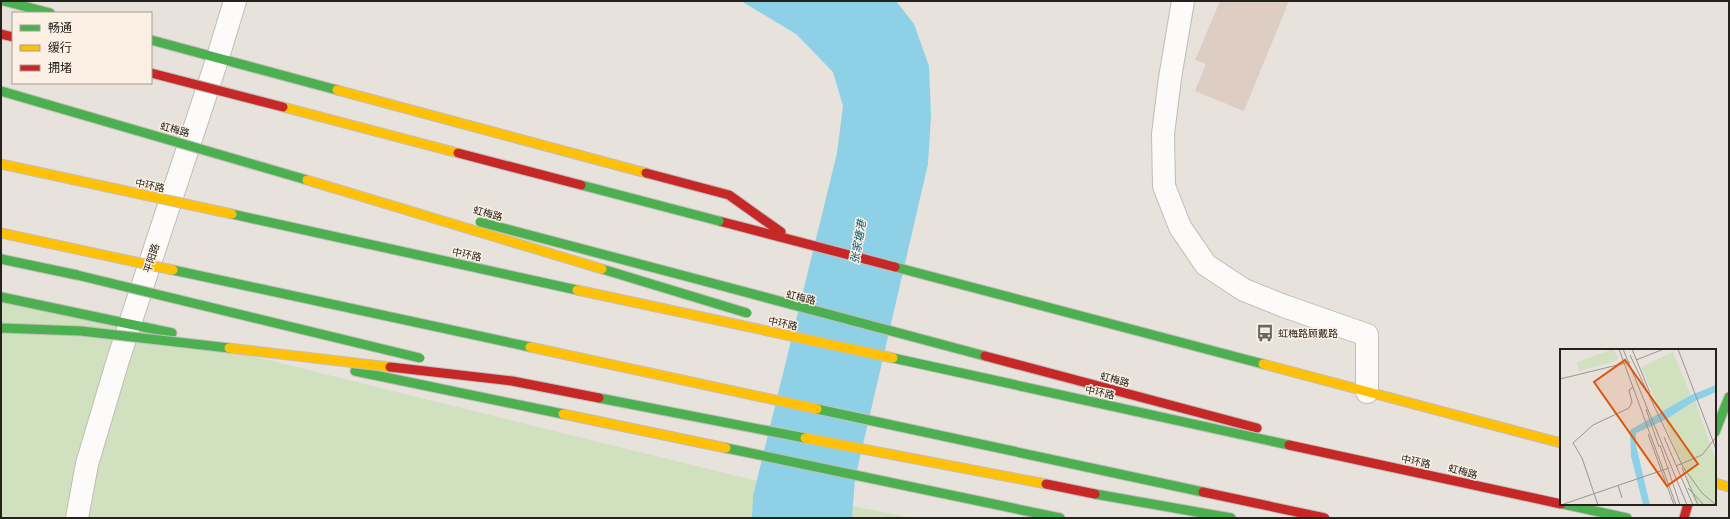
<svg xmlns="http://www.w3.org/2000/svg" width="1730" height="519" viewBox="0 0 1730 519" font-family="Lora,'Noto Sans SC',serif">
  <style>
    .green { fill: #d1e0bf }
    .water { fill: #8ed0e6 }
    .building { fill: #decdc2 }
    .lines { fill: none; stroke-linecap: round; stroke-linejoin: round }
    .street-casing { stroke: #c0bcb7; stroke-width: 24 }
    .fast-casing { stroke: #c0bcb7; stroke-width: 11 }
    .slow-casing { stroke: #c0bcb7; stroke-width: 11 }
    .jam-casing { stroke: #c0bcb7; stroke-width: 11 }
    .street { stroke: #fcfbfa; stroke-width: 22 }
    .fast { stroke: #4caf50; stroke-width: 9 }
    .slow { stroke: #ffc107; stroke-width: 9 }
    .jam { stroke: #c62828; stroke-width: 9 }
    .fast-bridge-casing { stroke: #c3c0bc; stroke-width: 11; stroke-linecap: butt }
    .slow-bridge-casing { stroke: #c3c0bc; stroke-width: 11; stroke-linecap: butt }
    .jam-bridge-casing { stroke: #c3c0bc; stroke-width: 11; stroke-linecap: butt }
    .fast-bridge { stroke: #4caf50; stroke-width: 9 }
    .slow-bridge { stroke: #ffc107; stroke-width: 9 }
    .jam-bridge { stroke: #c62828; stroke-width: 9 }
    .labels { text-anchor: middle; stroke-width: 3; stroke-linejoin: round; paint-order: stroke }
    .street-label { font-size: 10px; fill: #25211c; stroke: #fbf0e3 }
    .poi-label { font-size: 10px; fill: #25211c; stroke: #fbf0e3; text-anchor: start }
    .water-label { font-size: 11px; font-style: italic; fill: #035971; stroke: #fbf0e3 }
    .inset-road { fill: none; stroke: #9a958f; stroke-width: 1 }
    .view { fill: #de560d; fill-opacity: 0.15; stroke: #de560d; stroke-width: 2 }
    .inset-edge { fill: none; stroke: #25211c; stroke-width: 2 }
  </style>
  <rect width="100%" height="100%" fill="#e8e2dc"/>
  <path class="green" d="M1 294 757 481 754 518H1Z
    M853 506 912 518H852Z"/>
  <path class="water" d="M741 1H896L914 24 929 66 931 116 928 164 855 479 852 518H752L753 496 837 153 843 106 833 72 796 34Z"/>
  <path class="building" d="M1220 1H1289L1244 111 1195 91 1206 64 1195 60Z"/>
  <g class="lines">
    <g class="street-casing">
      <path id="street" d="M1183 1 1170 78 1163 134 1164 186 1180 227 1206 265 1244 290 1284 306 1367 335V392
        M77 518 87 464 118 360 218 57 235 1"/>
    </g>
    <g class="fast-casing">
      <path id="fast" d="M4 1 50 13
        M151 40 337 90
        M1 259 77 275
        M895 267 1263 364
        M704 281 985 356
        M1 297 172 333
        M355 371 563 414
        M1715 432 1729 397
        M726 448 1060 518
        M1095 494 1231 518
        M1563 504 1627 518"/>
    </g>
    <g class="slow-casing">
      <path id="slow" d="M337 90 646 173
        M1263 364 1561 443
        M563 414 726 448
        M1715 483 1729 487"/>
    </g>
    <g class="jam-casing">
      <path id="jam" d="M1 34 13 37
        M646 173 729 195 781 232
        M719 221 895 267
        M985 356 1257 428
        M1684 518 1688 504"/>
    </g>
    <use href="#street" class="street"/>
    <use href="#fast" class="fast"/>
    <use href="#slow" class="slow"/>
    <use href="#jam" class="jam"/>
    <g class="fast-bridge-casing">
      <path id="fast-bridge" d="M1 91 307 180
        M581 185 719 221
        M232 214 577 290
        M480 222 704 281
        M602 269 747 313
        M173 270 530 347
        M77 275 420 358
        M1 328 81 331 229 348
        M893 358 1289 445
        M599 398 805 438
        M817 409 1203 492"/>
    </g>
    <g class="slow-bridge-casing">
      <path id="slow-bridge" d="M283 107 458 153
        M1 164 232 214
        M307 180 602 269
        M1 233 173 270
        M577 290 893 358
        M530 347 817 409
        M229 348 390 367
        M805 438 1046 484"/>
    </g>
    <g class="jam-bridge-casing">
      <path id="jam-bridge" d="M151 73 283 107
        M458 153 581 185
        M390 367 512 381 599 398
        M1289 445 1561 504
        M1046 484 1095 494
        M1203 492 1325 518"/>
    </g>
    <use href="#fast-bridge" class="fast-bridge"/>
    <use href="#slow-bridge" class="slow-bridge"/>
    <use href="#jam-bridge" class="jam-bridge"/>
  </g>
  <defs>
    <g id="bus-bare" transform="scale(1.38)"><path d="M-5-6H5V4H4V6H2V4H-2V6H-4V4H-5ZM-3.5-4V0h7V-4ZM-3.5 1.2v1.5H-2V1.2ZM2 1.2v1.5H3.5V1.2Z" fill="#69655f" stroke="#fbf0e3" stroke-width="2.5" paint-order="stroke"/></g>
  </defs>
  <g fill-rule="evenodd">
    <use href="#bus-bare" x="1265" y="333"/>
  </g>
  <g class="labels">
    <g class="street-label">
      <text transform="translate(175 129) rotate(15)" y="4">虹梅路</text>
      <text transform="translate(150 185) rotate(12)" y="4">中环路</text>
      <text transform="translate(488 213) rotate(15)" y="4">虹梅路</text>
      <text transform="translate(467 254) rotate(12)" y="4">中环路</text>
      <text transform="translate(151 258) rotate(-72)" y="4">平阳路</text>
      <text transform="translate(801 297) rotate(14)" y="4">虹梅路</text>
      <text transform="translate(783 323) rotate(12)" y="4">中环路</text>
      <text transform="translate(1115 379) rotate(15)" y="4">虹梅路</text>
      <text transform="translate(1100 392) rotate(12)" y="4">中环路</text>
      <text transform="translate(1416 461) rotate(12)" y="4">中环路</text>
      <text transform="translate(1463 471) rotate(15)" y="4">虹梅路</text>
    </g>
    <g class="poi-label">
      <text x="1278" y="337">虹梅路顾戴路</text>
    </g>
    <g class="water-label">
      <text transform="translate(858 242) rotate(-80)" y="4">张家塘港</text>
    </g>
  </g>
  <g transform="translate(1560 349)">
    <rect width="156" height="156" fill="#e8e2dc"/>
    <path d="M53 0 58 9 56 12 19 22 17 13ZM113 3 131 46 101 64 81 18ZM135 52 156 112V156H136L104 71Z" fill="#d1e0bf"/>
    <path d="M156 36V43L133 53 105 71 76 84V96L90 156H83L71 107 70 81 131 46Z" fill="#8ed0e6"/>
    <path class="inset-road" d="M59 0 116 156M63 0 127 156M72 0 90 44M118 0 156 100M70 6 123 118 142 144 156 156M76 11 104 0M0 30 70 13M86 60 99 98M88 85 114 156M104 88 133 156M100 96 120 156M116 117 142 106 156 88M122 119 138 156M58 136 62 149M128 139 144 156M1 156 109 119M38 156 22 109 13 94 33 76 69 59 72 53 69 41 73 38"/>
    <path class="view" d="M65 11 138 115 107 137 34 33Z"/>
    <rect width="156" height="156" class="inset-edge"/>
  </g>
  <rect width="1730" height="519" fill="none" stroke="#25211c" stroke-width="4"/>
  <rect x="12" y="12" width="140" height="72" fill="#fbf0e3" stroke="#a59d93"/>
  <rect x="20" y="25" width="20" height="6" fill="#4caf50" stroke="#a59d93"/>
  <text x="48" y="32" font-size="12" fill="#25211c">畅通</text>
  <rect x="20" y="45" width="20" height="6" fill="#ffc107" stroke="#a59d93"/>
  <text x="48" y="52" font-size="12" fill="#25211c">缓行</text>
  <rect x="20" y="65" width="20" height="6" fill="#c62828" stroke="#a59d93"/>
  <text x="48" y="72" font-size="12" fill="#25211c">拥堵</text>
</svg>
